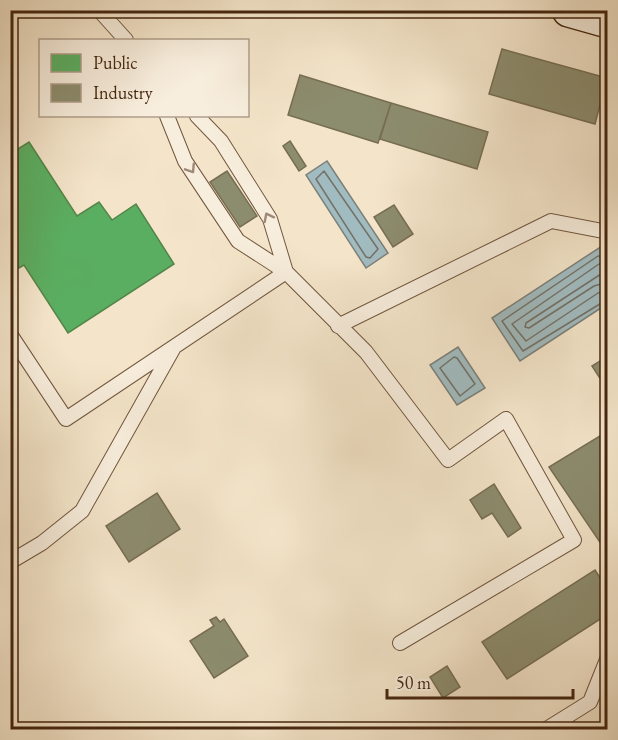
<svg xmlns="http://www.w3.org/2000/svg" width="618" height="740" viewBox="0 0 618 740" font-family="'EB Garamond',serif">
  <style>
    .water { fill: #a1bcc1; stroke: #7c807a; stroke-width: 1.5 }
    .public { fill: #5aae61; stroke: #548548; stroke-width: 1.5 }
    .industry { fill: #8c8c6e; stroke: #776d52; stroke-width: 1.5 }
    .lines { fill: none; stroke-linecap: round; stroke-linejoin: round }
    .shore { stroke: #737168; stroke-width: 1.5 }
    .lane-casing { stroke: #71563e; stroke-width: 16 }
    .secondary-casing { stroke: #45260f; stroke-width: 36 }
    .lane { stroke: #f8eedd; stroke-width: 14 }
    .secondary { stroke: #f8eedd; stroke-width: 33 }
    .oneway { stroke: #9e8a76 }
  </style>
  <rect width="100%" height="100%" fill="#f4e5ca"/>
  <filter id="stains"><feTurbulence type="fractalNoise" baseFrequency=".00333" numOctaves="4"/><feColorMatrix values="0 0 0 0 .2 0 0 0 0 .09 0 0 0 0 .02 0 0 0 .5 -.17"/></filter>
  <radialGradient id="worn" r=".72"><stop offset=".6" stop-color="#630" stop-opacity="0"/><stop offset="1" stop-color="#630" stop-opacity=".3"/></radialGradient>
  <path class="water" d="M327 161 388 253 366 268 306 175Z
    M602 246 607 255V304L520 361 492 318Z
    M458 347 485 388 457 405 430 365Z"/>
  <path class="public" d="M29 142 77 216 99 202 112 220 136 204 174 264 68 333 24 265 19 268 10 255V154Z"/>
  <path class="industry" d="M502 49 607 78 595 124 489 94Z
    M300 75 391 103 378 143 288 115Z
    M391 103 488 132 477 169 380 139Z
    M290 141 306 166 299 171 283 146Z
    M227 171 257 216 240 227 210 182Z
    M394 205 413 234 393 247 374 217Z
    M608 356V385L605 386 592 366Z
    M608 431V462L605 463 608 467V554L549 467Z
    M494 484 521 528 508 537 492 513 482 519 470 500Z
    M157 493 180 529 129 562 106 526Z
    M595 570 608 590V614L507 679 482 642Z
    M216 617 220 622 224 619 248 656 214 678 190 641 214 626 210 620Z
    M447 666 460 687 443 698 430 677Z"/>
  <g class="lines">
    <path class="shore" d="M324 171 378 249 370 258 366 257 316 179Z
      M608 257 598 256 502 321 523 351 608 299
      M608 265 599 264 512 324 526 341 598 293 608 291
      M608 274H601L526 323 525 327 529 328 594 286 608 282
      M454 357 457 358 475 384 460 396 440 368Z"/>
    <g class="lane-casing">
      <path id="lane" d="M99 10 126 40
        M167 116 185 161 238 241 286 272 366 352 448 460 506 419 574 540 400 643
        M197 116 221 141 270 219 286 272
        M338 326 551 221 608 232
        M10 334 66 419 286 272
        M10 562 42 543 82 511 173 349
        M545 730 590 702 608 657"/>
    </g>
    <g class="secondary-casing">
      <path id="secondary" d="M569 10 608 21"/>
    </g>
    <use href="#lane" class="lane"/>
    <use href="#secondary" class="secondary"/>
  </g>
  <defs><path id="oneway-chevron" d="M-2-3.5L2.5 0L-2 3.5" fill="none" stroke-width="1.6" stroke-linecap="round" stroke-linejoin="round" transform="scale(1.5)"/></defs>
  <g class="oneway">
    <use href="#oneway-chevron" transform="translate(191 169) rotate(57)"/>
    <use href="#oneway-chevron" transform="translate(268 217) rotate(-117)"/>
  </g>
  <rect width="618" height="740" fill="none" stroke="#f4e5ca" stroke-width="36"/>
  <rect x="12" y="12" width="594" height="716" fill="none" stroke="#45260f" stroke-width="3"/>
  <rect x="18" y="18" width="582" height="704" fill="none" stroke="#45260f" stroke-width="1.5"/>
  <rect x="39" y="39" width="210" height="78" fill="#f8eedd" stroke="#b09e8b" stroke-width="1.5"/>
  <rect x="51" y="54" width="30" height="18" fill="#5aae61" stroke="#b09e8b" stroke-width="1.5"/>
  <text x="93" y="69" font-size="18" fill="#45260f">Public</text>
  <rect x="51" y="84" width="30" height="18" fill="#8c8c6e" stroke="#b09e8b" stroke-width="1.5"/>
  <text x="93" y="99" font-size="18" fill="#45260f">Industry</text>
  <path d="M387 689v9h186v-9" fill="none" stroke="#45260f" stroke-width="3"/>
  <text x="396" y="689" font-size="18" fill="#45260f" stroke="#f8eedd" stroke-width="4.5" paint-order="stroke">50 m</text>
  <rect width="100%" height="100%" filter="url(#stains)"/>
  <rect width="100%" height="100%" fill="url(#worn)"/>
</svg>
